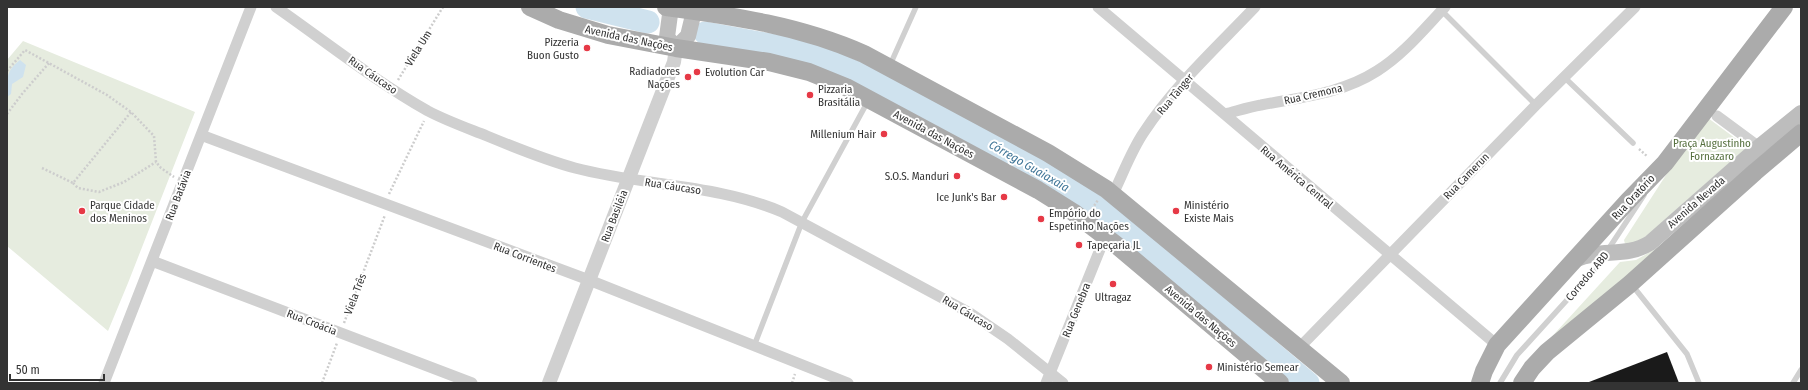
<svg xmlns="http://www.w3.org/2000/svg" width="1808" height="390" viewBox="0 0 1808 390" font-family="'Fira Sans Condensed',sans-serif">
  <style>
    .green { fill: #e6ecdf }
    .water { fill: #cfe2ee }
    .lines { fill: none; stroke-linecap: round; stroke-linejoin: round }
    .river { stroke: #cfe2ee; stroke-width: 23 }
    .building { fill: #1a1a1a }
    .path { stroke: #cdcdcd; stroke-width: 2.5; stroke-dasharray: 2 2; stroke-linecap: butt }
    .service { stroke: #d0d0d0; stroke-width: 5.5 }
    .minor { stroke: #d0d0d0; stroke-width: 11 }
    .tertiary { stroke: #d0d0d0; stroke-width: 14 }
    .secondary { stroke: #bdbdbd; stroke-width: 16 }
    .primary { stroke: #ababab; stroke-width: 18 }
    .poi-dot { fill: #e63946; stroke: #fff; stroke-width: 1.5 }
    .labels { text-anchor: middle; stroke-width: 4; stroke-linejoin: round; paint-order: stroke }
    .street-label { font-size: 11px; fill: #333; stroke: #fff }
    .poi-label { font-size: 11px; fill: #333; stroke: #fff; text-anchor: start }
    .park-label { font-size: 11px; fill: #56703f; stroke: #fff }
    .water-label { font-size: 12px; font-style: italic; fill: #3f7597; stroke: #fff }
  </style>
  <rect width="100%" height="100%" fill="#fff"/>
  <path class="green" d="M23 41 195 112 128 283 108 331 7 246V60Z
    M1708 118 1743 144 1745 149 1649 234 1637 243 1625 244 1624 240 1666 175Z
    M1801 122V125L1643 265 1546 343 1620 262 1636 260 1657 248Z"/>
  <path class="water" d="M20 60 26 65 23 77 12 84 11 94 7 97C7 79 5 72 20 60Z"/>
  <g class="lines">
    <path class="river" d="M587 7 648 22
      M705 33 792 49 815 55 867 77 1032 165 1077 193 1117 222 1308 383"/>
  </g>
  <path class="building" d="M1667 352 1679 383H1589V382Z"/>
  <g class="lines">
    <path class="path" d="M7 71 25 50 107 95 131 112 154 136 156 162 161 168 174 177
      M398 80 443 7
      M7 114 22 94 49 63
      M1639 149 1648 157
      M42 168 73 183 131 112
      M73 183 78 188 99 192 124 182 156 162
      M389 194 424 121
      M1092 209 1098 200
      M344 323 385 215
      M322 383 337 343
      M792 383 795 374"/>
    <path class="service" d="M1441 10 1536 105
      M890 65 916 7
      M1565 78 1633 143
      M1632 285 1687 354 1699 383
      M754 346 802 222 868 101
      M1500 383 1517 355 1596 268 1644 195
      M1793 383 1801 370"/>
    <path class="minor" d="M276 7C326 42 375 81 428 111 447 121 467 128 487 136 516 148 545 160 575 168 643 186 717 184 782 212L970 313 1008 339 1063 383
      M1098 7 1497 345
      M1225 114C1237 111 1249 107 1261 105 1301 97 1341 94 1377 71 1403 55 1424 29 1445 7
      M1717 116 1759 147
      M201 135 589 280 848 383
      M1113 194C1123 174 1131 151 1144 132 1175 85 1217 47 1255 7
      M152 261 472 383
      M1299 348 1536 105 1635 7
      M104 383 251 7
      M1046 383 1105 237"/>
    <path class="tertiary" d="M549 383 674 62 676 48"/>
    <path class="secondary" d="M671 7 667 37 676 48 688 36 695 7
      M1577 259C1601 248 1626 258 1650 243L1759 147 1801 113"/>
    <path class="primary" d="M530 7 559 20 608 35 676 48 769 62 809 72 846 87 1038 190 1073 212 1115 244 1280 383
      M666 7C734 16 801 26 864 54L1048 153 1106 189 1341 383
      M1480 383 1484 371 1497 345 1628 201 1665 163 1784 7
      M1522 383 1532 368 1547 352 1630 284 1755 172 1801 133"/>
  </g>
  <g class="poi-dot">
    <circle cx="587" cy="48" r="4"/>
    <circle cx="697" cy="72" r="4"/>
    <circle cx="688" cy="77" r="4"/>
    <circle cx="810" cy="95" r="4"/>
    <circle cx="884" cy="134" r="4"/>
    <circle cx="957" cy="176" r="4"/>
    <circle cx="1004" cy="197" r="4"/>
    <circle cx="82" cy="211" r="4"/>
    <circle cx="1176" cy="211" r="4"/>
    <circle cx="1041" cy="219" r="4"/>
    <circle cx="1079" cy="245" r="4"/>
    <circle cx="1113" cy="284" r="4"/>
    <circle cx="1209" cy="367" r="4"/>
  </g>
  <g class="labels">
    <g class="street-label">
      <text transform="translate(629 38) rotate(12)" y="4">Avenida das Nações</text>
      <text transform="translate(418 48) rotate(-58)" y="4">Viela Um</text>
      <text transform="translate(373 75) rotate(35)" y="4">Rua Cáucaso</text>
      <text transform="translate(1175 94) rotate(-50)" y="4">Rua Tânger</text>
      <text transform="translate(1313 94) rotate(-13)" y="4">Rua Cremona</text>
      <text transform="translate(934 134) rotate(28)" y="4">Avenida das Nações</text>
      <text transform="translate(1466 176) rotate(-46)" y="4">Rua Camerun</text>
      <text transform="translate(1297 177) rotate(40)" y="4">Rua América Central</text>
      <text transform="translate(673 186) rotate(9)" y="4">Rua Cáucaso</text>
      <text transform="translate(178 195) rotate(-69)" y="4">Rua Batávia</text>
      <text transform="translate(1633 197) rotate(-47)" y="4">Rua Oratório</text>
      <text transform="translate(1696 202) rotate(-41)" y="4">Avenida Nevada</text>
      <text transform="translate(614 216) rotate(-69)" y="4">Rua Basiléia</text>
      <text transform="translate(525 257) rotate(21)" y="4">Rua Corrientes</text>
      <text transform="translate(1587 276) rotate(-50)" y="4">Corredor ABD</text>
      <text transform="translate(355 294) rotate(-69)" y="4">Viela Três</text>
      <text transform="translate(1076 310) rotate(-68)" y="4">Rua Genebra</text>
      <text transform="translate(968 313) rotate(31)" y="4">Rua Cáucaso</text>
      <text transform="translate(1201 316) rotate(40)" y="4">Avenida das Nações</text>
      <text transform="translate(312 322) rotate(21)" y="4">Rua Croácia</text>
    </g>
    <g class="poi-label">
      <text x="579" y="46" text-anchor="end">Pizzeria<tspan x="579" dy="13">Buon Gusto</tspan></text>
      <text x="680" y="75" text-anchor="end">Radiadores<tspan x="680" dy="13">Nações</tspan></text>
      <text x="705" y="76">Evolution Car</text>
      <text x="818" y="93">Pizzaria<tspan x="818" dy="13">Brasitália</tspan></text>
      <text x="876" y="138" text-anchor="end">Millenium Hair</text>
      <text x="949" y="180" text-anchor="end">S.O.S. Manduri</text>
      <text x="996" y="201" text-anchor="end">Ice Junk's Bar</text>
      <text x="90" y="209">Parque Cidade<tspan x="90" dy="13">dos Meninos</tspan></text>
      <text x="1184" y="209">Ministério<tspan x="1184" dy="13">Existe Mais</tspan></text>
      <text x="1049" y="217">Empório do<tspan x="1049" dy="13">Espetinho Nações</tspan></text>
      <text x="1087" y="249">Tapeçaria JL</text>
      <text x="1113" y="301" text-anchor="middle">Ultragaz</text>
      <text x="1217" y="371">Ministério Semear</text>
    </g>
    <g class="park-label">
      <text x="1712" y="147">Praça Augustinho<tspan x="1712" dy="13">Fornazaro</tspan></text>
    </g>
    <g class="water-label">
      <text transform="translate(1029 166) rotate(30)" y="4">Córrego Guaiaxaia</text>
    </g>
  </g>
  <rect width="1808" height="390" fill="none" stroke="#333333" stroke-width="16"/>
  <path d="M10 374v6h94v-6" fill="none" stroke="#333333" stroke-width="2"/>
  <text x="16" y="374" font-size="12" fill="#333333" stroke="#ffffff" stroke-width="3" paint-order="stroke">50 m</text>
</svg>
